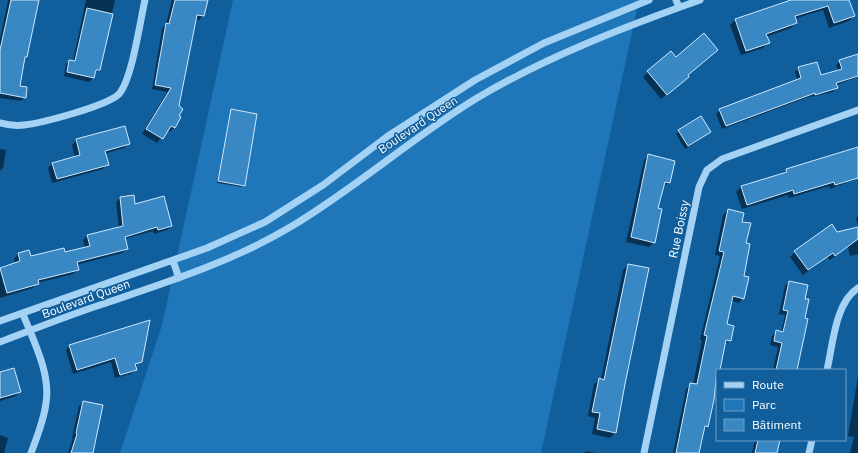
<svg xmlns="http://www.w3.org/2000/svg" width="858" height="453" viewBox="0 0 858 453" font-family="'IBM Plex Sans',sans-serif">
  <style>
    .green { fill: #1f77b9 }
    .shadow { fill: #0007 }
    .building { fill: #3987c3; stroke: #cde9fe }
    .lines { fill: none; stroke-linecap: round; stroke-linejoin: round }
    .minor { stroke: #a4d2f5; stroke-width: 7 }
    .labels { text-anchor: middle; stroke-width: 3; stroke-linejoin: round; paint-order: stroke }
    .street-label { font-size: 12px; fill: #fff; stroke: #105e9c }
  </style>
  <rect width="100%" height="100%" fill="#105e9c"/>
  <path class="green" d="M233 0H639L541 453H120L162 325Z"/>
  <path class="shadow" d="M8 0H38L26 57 23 59 19 87 25 97 21 101 0 98V39Z
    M86 0H115L99 70 94 73 93 78 89 82 64 76 66 64 70 61H73Z
    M172 0 206 1 203 16 199 20H195L178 107V116L180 117 174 128 170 132 167 130 157 143 142 134 167 92 152 89 162 29 166 24Z
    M794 0H848L854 16 849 21 829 28 823 10 794 19 796 23 791 28 766 37 768 43 763 48 741 55 730 25 735 20Z
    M858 56V77L836 85 837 88 833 92 811 97V96L722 129 716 114 720 110 798 81 795 72 799 68 820 76 838 71 836 65 840 61Z
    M648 72 687 75 683 81 661 99 643 77Z
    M231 110 244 186 242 187 217 183Z
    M679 131 710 132 685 149 676 134Z
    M76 140 129 143 124 148 104 154 107 164 103 169 52 183 48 168 53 163 75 157 72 145Z
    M858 148V178L830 189 829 186 789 198 788 195 742 209 736 192 741 187 783 174 787 170Z
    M0 149 6 150 3 168 0 171Z
    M648 155 669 183 663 187 657 209 654 242 649 247 626 242 644 160Z
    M133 196 134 205 171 226 167 230 154 234 153 231 124 239 127 249 122 253 76 265 78 270 73 274 37 283 33 288 0 298V269L15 264 14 259 18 254 28 251 30 258 64 253 85 248 83 240 87 236 119 228 116 202 120 198Z
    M728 210 741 222 745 244 742 277 743 298 739 303 731 301 726 325 730 340 724 345 719 370H717V379L707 427 703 431 698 453H673L686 389 691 384H693L702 340H700L720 256 715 255 723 215Z
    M858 216V226L856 218Z
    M858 228V254L850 256 848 247 830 260 827 257 803 275 790 257 795 252 836 233Z
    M628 265 615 433 610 438 592 434 595 418 588 416 594 384 599 380H601L623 270Z
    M789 282 804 300 796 370H773L778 347 770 345 772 336 776 332 781 333 785 315 779 314 785 286Z
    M70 345 141 361 135 366 136 370 131 374 115 378 111 362 73 374 66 350Z
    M0 373 20 392 16 396 0 401Z
    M858 376V453H850L854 437 848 436Z
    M83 402 92 452 94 453H68L73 438H72L79 406Z
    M0 435 8 438 4 453H0Z
    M755 440H779L776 453H752Z
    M586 451 596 453H584Z"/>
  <path class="building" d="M11 0H39L27 57H25L20 86 27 87 26 98 0 93V50Z
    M175 0H208L204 16 197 15 179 106 183 109 179 116 181 117 175 128 171 126 163 139 146 129 171 88 155 85 166 23 169 24Z
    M791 0H849L855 16 834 23 828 6 795 16 797 23 766 34 770 43 746 51 735 19Z
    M87 8 113 14 100 70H96L94 78 67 72 69 60 75 61Z
    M704 33 718 50 688 75 689 77 667 95 647 71 671 51 676 57Z
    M858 54V76L836 83 838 88 815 95V93L726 126 719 109 801 78 798 67 817 62 821 75 842 69 839 60Z
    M231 109 257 114 245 186 218 181Z
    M701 116 711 132 688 146 678 130Z
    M125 126 130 144 105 151 109 165 57 179 52 163 80 155 76 139Z
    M858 147V178L835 185 834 182 794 194 793 190 747 205 741 186 787 172 786 169Z
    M648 154 675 161 670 183 665 182 658 208 662 209 655 243 631 237Z
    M134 195 135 204 164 196 172 226 158 230 157 227 125 237 128 249 77 262 79 270 38 280 39 284 7 293 0 268 20 261 18 253 29 250 31 256 64 248 65 252 90 246 87 235 123 226 120 197Z
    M728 209 744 213 742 222 751 223 746 243 750 244 744 276 749 277 744 299 733 296 727 324 734 326 731 341 726 340 720 370H717L714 400 708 427 705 426 699 453H676L690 383 697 384 707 336 704 335 724 252 719 251Z
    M832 224 837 232 858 227V239L835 256 833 253 808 270 794 251Z
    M628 264 649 268 625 384 616 433 597 429 600 413 592 412 599 378 604 380Z
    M789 281 808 285 805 299H809L805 318 808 319 797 370H776L782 343 774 341 776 330 783 332 788 311 783 310Z
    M150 320 142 362 135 364 137 370 120 375 115 358 77 370 69 345Z
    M14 368 21 392 0 398V372Z
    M83 401 103 405 93 453H71L77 434 76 433Z
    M758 440H780L777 453H755Z"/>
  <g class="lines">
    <path class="minor" d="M676 0 679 7
      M0 123C8 125 16 126 24 125 42 123 107 106 119 94 132 80 140 21 145 0
      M173 261 179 278
      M23 314C33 340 51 374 46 403 44 420 37 437 31 453
      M0 321 207 248 265 222 323 185 388 136 475 80 544 43 649 0
      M0 342C34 329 69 315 103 304 168 282 234 261 292 226 357 187 413 137 477 98 546 57 624 27 700 0
      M827 370C833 344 835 303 858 288
      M644 453 699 187 707 170 722 159 858 110
      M809 453 812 440"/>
  </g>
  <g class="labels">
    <g class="street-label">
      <text transform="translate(418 125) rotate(-34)" y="4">Boulevard Queen</text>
      <text transform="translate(679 229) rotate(-78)" y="4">Rue Boissy</text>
      <text transform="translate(86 299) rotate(-20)" y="4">Boulevard Queen</text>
    </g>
  </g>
  <rect x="716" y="369" width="130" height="72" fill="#105e9c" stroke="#709ec4"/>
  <rect x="724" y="382" width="20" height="6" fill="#a4d2f5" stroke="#709ec4"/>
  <text x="752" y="389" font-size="12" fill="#ffffff">Route</text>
  <rect x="724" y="399" width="20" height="12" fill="#1f77b9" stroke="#709ec4"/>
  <text x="752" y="409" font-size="12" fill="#ffffff">Parc</text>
  <rect x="724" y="419" width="20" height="12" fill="#3987c3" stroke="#709ec4"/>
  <text x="752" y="429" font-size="12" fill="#ffffff">Bâtiment</text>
</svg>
